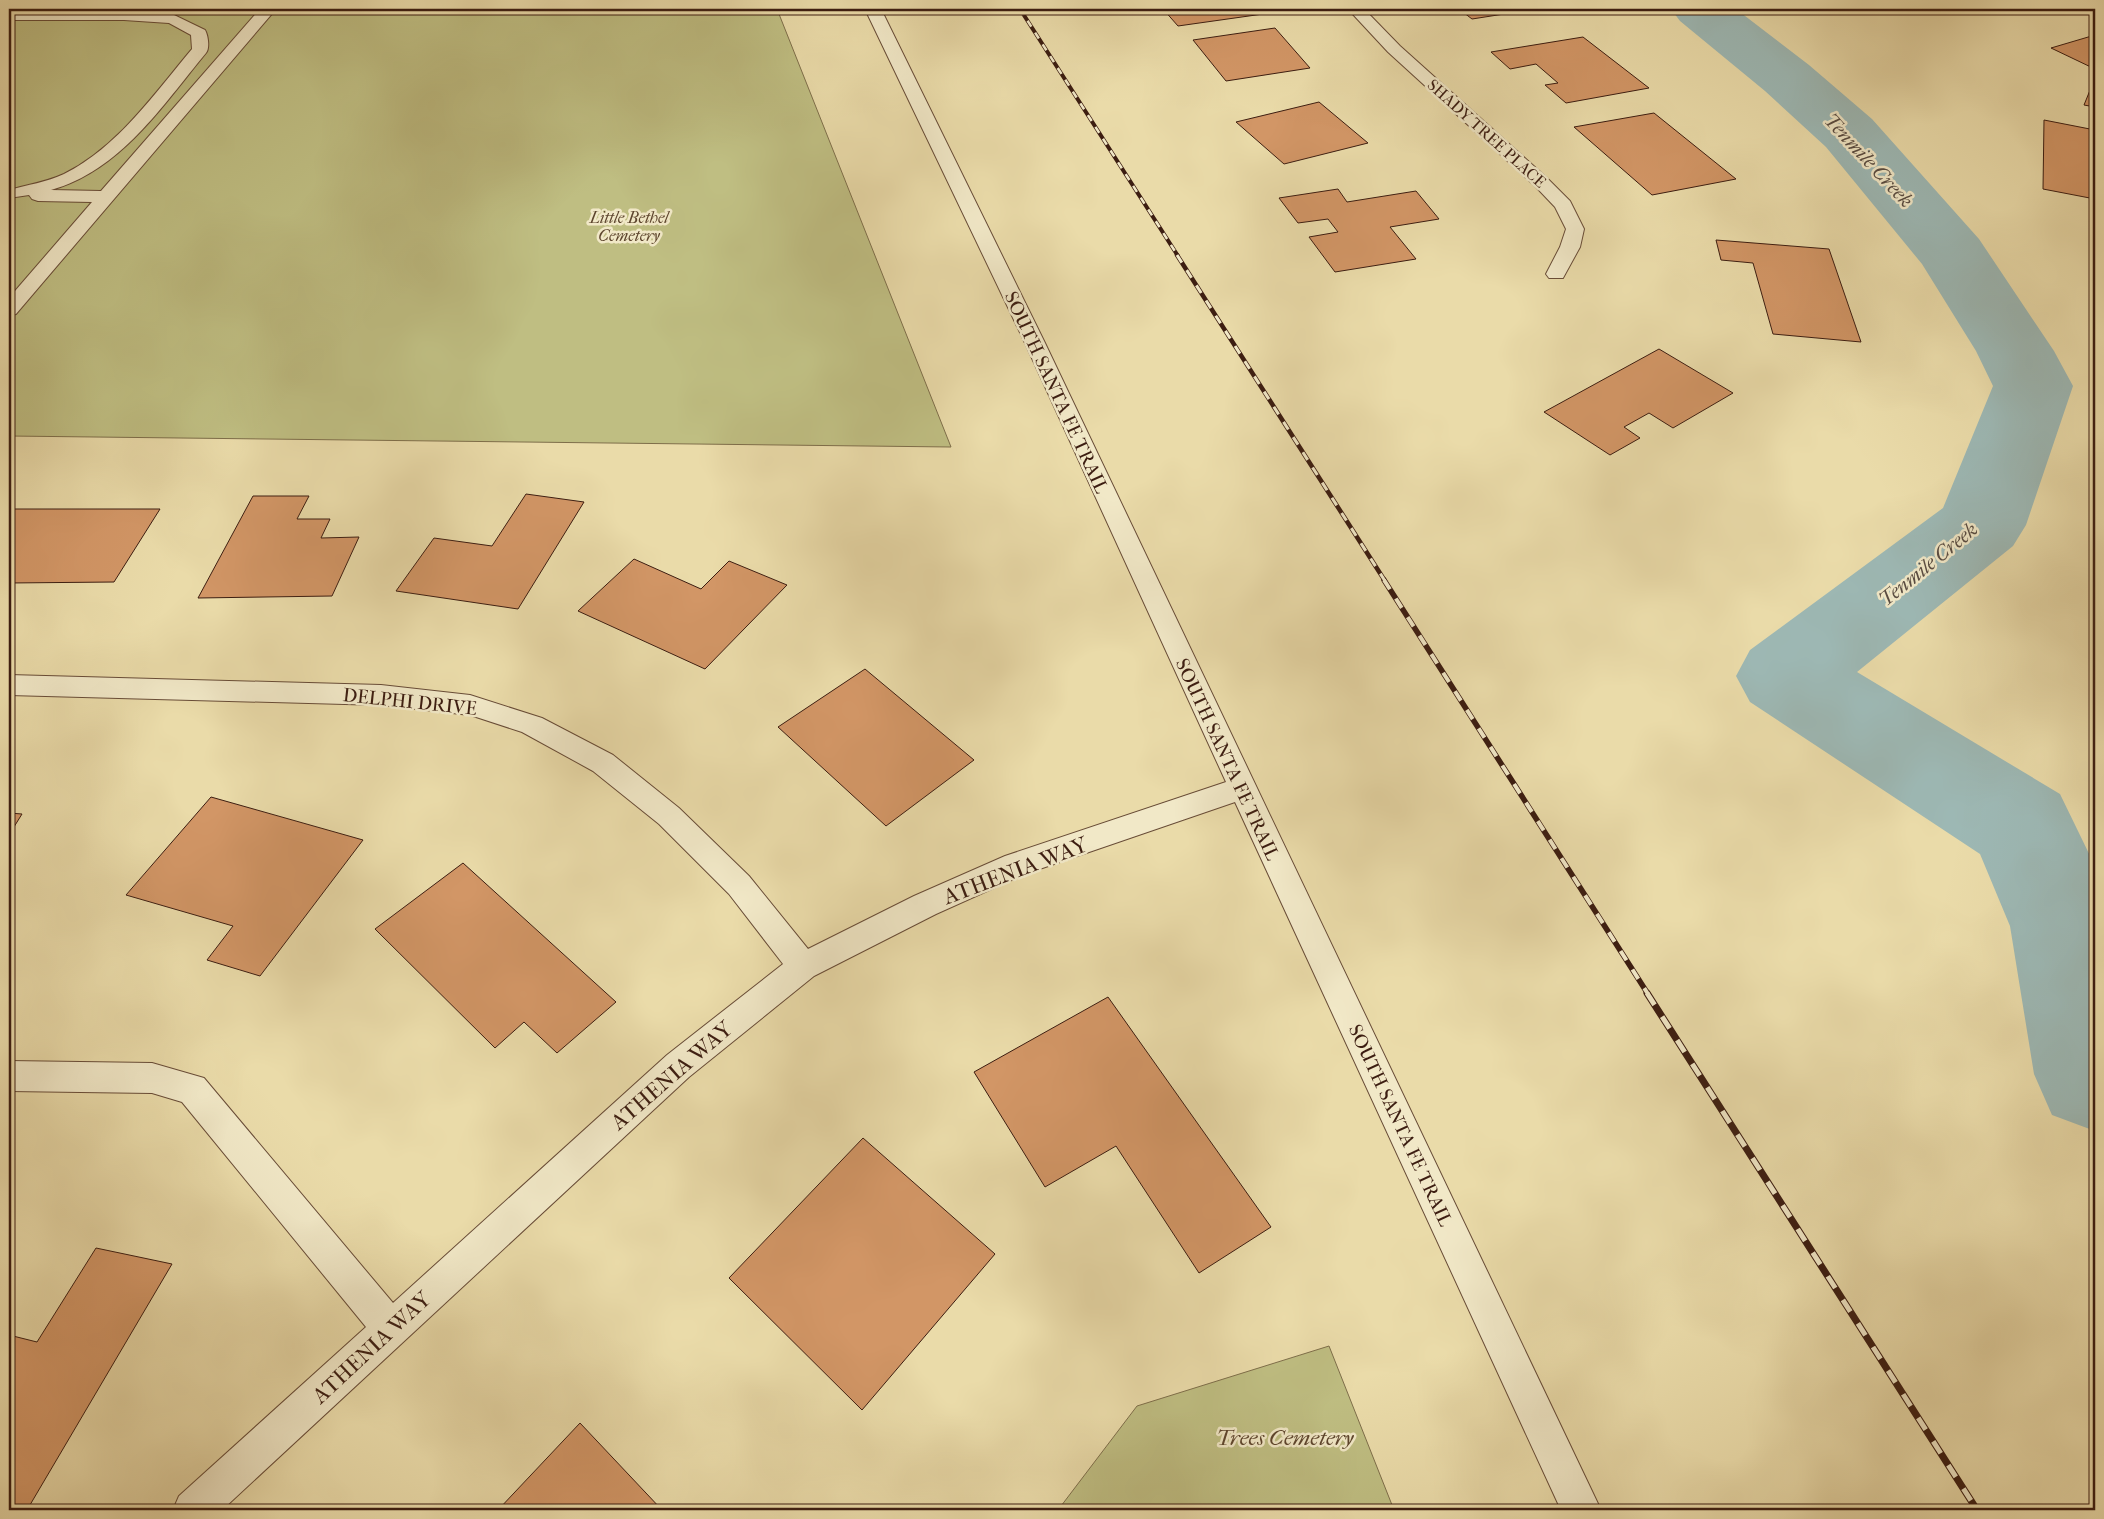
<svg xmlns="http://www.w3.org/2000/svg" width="2104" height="1519" viewBox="0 0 2104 1519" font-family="'IM FELL French Canon',serif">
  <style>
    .green { fill: #bfbe82; stroke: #7e6e4a }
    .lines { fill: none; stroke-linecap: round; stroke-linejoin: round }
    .river { fill: #9db8b4; fill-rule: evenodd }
    .building { fill: #d29666; stroke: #3c1d11 }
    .minor-casing { stroke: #684c37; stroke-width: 2 }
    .minor { fill: #f1e8c7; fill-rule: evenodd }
    .rail-far3-casing { stroke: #3c1d11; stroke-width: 4 }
    .rail-far2-casing { stroke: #3c1d11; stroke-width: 4.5 }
    .rail-far1-casing { stroke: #3c1d11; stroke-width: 5.5 }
    .rail-casing { stroke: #3c1d11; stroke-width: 7 }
    .rail-far3 { stroke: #f1e8c7; stroke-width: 2.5; stroke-dasharray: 7; stroke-linecap: butt }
    .rail-far2 { stroke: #f1e8c7; stroke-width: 3; stroke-dasharray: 9; stroke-linecap: butt }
    .rail-far1 { stroke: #f1e8c7; stroke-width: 4; stroke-dasharray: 11; stroke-linecap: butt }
    .rail { stroke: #f1e8c7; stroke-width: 5; stroke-dasharray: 14; stroke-linecap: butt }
    .labels { text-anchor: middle; stroke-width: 5; stroke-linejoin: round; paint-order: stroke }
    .far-street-label { font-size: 16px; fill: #3c1d11; stroke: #f1e8c7 }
    .far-park-label { font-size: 16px; font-style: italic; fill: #5d452d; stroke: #f1e8c7 }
    .street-label { font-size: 19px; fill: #3c1d11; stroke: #f1e8c7 }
    .water-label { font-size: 20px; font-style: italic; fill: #594c42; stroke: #f1e8c7 }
    .near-street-label { font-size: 22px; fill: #3c1d11; stroke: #f1e8c7 }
    .near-park-label { font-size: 22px; font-style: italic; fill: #5d452d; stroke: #f1e8c7 }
  </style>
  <rect width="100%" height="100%" fill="#eadba9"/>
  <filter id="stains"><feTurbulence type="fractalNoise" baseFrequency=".004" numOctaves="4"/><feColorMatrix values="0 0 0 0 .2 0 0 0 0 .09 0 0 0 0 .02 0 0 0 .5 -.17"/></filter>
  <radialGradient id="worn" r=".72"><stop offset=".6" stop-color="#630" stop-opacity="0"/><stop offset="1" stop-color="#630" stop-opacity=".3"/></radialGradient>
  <path class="green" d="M9 9H777L951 447 9 436Z
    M1329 1346 1394 1510H1058L1137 1406Z"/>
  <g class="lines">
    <path class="river" d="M1671 9H1736L1809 65 1872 119 1979 239 2054 351 2073 386 2026 525 2013 546 1857 672 2060 794 2095 866V1131L2052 1115 2034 1074 2010 926 1980 854 1750 702 1736 676 1750 650 1943 508 1993 386 1976 351 1922 264 1826 147 1765 91 1680 21Z"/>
  </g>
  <path class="building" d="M1163 9H1266L1270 13 1178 26Z
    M1459 9H1536L1472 19Z
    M1275 28 1310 68 1226 81 1193 40Z
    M2095 35V69L2051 48Z
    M1583 37 1649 88 1566 103 1545 85 1558 83 1536 64 1510 69 1491 52Z
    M2095 78V107L2084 105Z
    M1319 102 1368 143 1284 164 1236 122Z
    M1654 113 1736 179 1652 195 1574 127Z
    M2044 120 2095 130V199L2043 189Z
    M1338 189 1347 202 1416 191 1439 219 1390 227 1416 259 1335 272 1309 237 1338 232 1328 219 1298 223 1279 198Z
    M1716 240 1829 249 1861 342 1773 334 1753 263 1721 260Z
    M1659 349 1733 393 1673 428 1649 413 1624 427 1640 438 1610 455 1544 412Z
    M526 494 584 502 518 609 396 591 434 538 492 546Z
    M253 496H309L297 519H330L321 538 359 537 332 596 198 598Z
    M9 509H160L114 582 9 583Z
    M634 559 701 589 729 561 787 585 705 669 578 611Z
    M865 669 974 760 886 826 778 727Z
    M211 797 363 840 260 976 207 960 233 926 126 895Z
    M9 813 22 814 9 835Z
    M463 863 616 1002 557 1053 524 1022 495 1048 375 929Z
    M1108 997 1271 1227 1199 1273 1116 1146 1045 1187 974 1072Z
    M863 1138 995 1254 862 1410 729 1278Z
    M96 1248 172 1264 27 1510H9V1335L37 1342Z
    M580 1423 662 1510H498Z"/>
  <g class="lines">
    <g class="minor-casing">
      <path id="minor" d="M260 9H276L16 314 9 316V298L92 202 38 201 32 199 29 195 9 198V190C27 185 47 182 64 174 118 147 154 94 192 49L191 35 169 23 124 20H9V10H124L172 14 205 30C208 35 210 48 206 53 162 106 120 171 51 190L101 191Z
        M865 9H881L1045 343 1601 1510H1561L1235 802 1025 874 936 914 814 976 689 1077 222 1510H173L179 1496 366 1327 182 1102 152 1093 9 1091V1061L152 1063 204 1078 393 1303 667 1055 783 964 729 894 659 824 593 771 522 732 470 715 381 705 9 695V675L381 685 470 695 542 718 613 755 679 808 749 876 808 949 914 896 1005 856 1226 782 1025 343Z
        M1348 9H1364L1400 46 1547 178 1570 201 1584 229 1580 247 1563 278H1549L1546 274 1560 247 1566 229 1555 207 1535 186 1388 52Z"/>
    </g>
    <use href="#minor" class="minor"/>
    <g class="rail-far3-casing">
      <path id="rail-far3" d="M1020 9 1178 256"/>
    </g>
    <g class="rail-far2-casing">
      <path id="rail-far2" d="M1177 255 1385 581"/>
    </g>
    <g class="rail-far1-casing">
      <path id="rail-far1" d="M1384 580 1648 994"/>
    </g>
    <g class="rail-casing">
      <path id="rail" d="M1647 993 1977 1510"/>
    </g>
    <use href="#rail-far3" class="rail-far3"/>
    <use href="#rail-far2" class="rail-far2"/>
    <use href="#rail-far1" class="rail-far1"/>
    <use href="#rail" class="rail"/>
  </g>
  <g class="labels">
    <g class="far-street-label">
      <text transform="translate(1487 133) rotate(42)" y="6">SHADY TREE PLACE</text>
    </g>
    <g class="far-park-label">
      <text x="629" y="223">Little Bethel<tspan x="629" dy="18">Cemetery</tspan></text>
    </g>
    <g class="street-label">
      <text transform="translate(1057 392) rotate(65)" y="7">SOUTH SANTA FE TRAIL</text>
      <text transform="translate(410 701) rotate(6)" y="7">DELPHI DRIVE</text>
      <text transform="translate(1228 759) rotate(65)" y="7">SOUTH SANTA FE TRAIL</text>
      <text transform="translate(1401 1125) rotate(65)" y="7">SOUTH SANTA FE TRAIL</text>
    </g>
    <g class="water-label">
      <text transform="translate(1869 160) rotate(47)" y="7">Tenmile Creek</text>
      <text transform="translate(1928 564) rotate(-39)" y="7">Tenmile Creek</text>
    </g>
    <g class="near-street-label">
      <text transform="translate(1015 870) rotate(-21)" y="8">ATHENIA WAY</text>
      <text transform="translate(671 1075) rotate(-41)" y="8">ATHENIA WAY</text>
      <text transform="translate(371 1347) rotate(-43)" y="8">ATHENIA WAY</text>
    </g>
    <g class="near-park-label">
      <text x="1285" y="1445">Trees Cemetery</text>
    </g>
  </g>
  <rect width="2104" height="1519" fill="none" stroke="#eadba9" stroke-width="30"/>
  <rect x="10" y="10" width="2084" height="1499" fill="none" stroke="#3c1d11" stroke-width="2.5"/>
  <rect x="15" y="15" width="2074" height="1489" fill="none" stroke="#3c1d11"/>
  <rect width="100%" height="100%" filter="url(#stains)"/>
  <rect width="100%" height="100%" fill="url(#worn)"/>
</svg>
